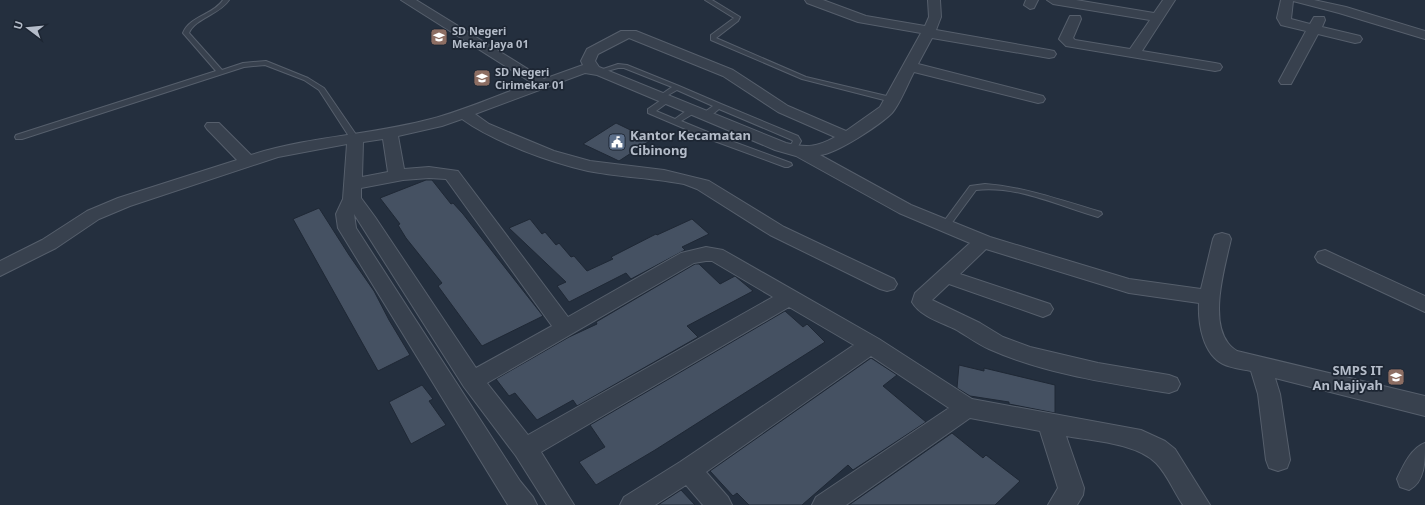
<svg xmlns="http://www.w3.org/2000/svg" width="1425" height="505" viewBox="0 0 1425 505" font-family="'Noto Sans',sans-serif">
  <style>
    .building { fill: #455162; stroke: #1f2835 }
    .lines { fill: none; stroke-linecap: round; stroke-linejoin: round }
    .service-casing { stroke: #565f6c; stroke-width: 2 }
    .minor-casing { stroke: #565f6c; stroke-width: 2 }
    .service { fill: #38414e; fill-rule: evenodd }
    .minor { fill: #38414e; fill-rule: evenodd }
    .labels { text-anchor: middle; stroke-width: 3.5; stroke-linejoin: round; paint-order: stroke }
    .far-poi-label { font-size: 11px; font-weight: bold; fill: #b4bcc9; stroke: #1d2633; text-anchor: start }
    .poi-label { font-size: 13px; font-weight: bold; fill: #b4bcc9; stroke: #1d2633; text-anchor: start }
  </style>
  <rect width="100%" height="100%" fill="#242f3e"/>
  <path class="building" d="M616 123 651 140 619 161 583 144Z
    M426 180H432L451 204 453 203 463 214 543 316 482 346 438 286 442 283 406 238 398 225 400 224 380 198Z
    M319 208 349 255 374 291 389 320 410 355 378 371 293 219Z
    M530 219 542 234 545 232 556 245 559 243 571 257 574 256 587 271 613 259 611 257 656 234 657 235 692 219 709 234 682 247 685 250 631 279 626 273 569 302 557 286 566 282 509 228Z
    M695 264H699L720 284 735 276 753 291 687 326 698 337 577 406 573 400 537 420 515 393 509 396 496 379 569 337 597 324 596 322Z
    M785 311 803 327 807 324 825 342 655 450 596 485 579 462 605 447 590 425Z
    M871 358 897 375 883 386 926 422 853 470 848 465 802 505H749L737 493 733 496 710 471Z
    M959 365 984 371V368L1055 385V413L1009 404V402L970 396 957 388Z
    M422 385 433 399 429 401 446 425 411 444 389 402Z
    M952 433 983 458 986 455 1020 481 995 505H849Z
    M681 490 695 505H658Z"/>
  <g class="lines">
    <g class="service-casing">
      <path id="service" d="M223 0H229C219 15 195 18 189 33L222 70 243 63 266 61 308 78 324 88 359 139 358 141H352L319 90 304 80 265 65 244 67 22 139H16L15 137 16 135 216 71 183 33C190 16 213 15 223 0Z
        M705 0H712L740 17 738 21 716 38 806 77 895 98 896 100 892 102 802 79 711 40V35L734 18Z
        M618 64 627 65 679 86 721 104 798 136 801 141 795 152H789L788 150 793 141 792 140 719 109 708 118H702V114L713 106 677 90 663 98H659V96L672 87 624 68H618L600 73 597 71Z
        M664 98H670L671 100 656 111 675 119 690 108H696V112L681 121 715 135 791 163 792 165 788 167H785L709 139 648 113V109Z
        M985 184C1025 187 1063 201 1101 212L1102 214 1098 217C1059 206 1017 185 976 190L948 228H942L941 226 942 224 970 186Z"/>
    </g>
    <g class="minor-casing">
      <path id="minor" d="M401 0H416L544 79 583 65 581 61 587 49 621 31H636L733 70 788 106 846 131 880 107 921 33 858 22 807 3 805 0H823L866 16 925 26 929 17 928 0H940L941 17 936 30 1049 50 1054 51 1056 54 1054 57 1049 58 932 38 918 64 1043 96 1045 99 1043 102 1038 103 914 72C908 83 900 104 892 113 880 125 836 154 820 155L911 205 990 237 1129 279 1201 289 1213 239 1215 235 1222 233 1229 235 1231 239C1225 266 1209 319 1228 343 1230 346 1234 349 1237 351L1425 396V416L1275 378 1280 394 1290 460 1287 468 1278 471 1269 468 1266 460 1258 394 1251 371C1242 369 1231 368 1223 364 1203 354 1198 324 1199 303L1129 293 986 249 960 274 1050 304 1053 309 1050 314 1043 317 949 284 932 300 980 323 1003 337 1030 347 1098 363 1169 375 1177 378 1180 384 1177 390 1169 393C1109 383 1045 374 989 349 977 344 966 335 955 329 940 322 920 316 912 302L915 293 970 243 899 213 796 156 775 150 597 75 585 73 475 114 489 124 554 151 590 161 664 170 709 181 784 227 894 279 897 284 894 289 887 291 880 289 770 235 697 189 684 184C652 178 619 177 588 171 549 162 494 142 462 119L442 126 398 136 404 169 429 167 458 171 568 317 681 253 706 247 723 250 879 339 972 399 1141 430 1165 441 1175 449 1210 505H1183C1174 492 1167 474 1156 463 1136 443 1093 441 1066 436L1084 488 1083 495 1077 505H1048L1058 488 1040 431 970 418 846 505H812L816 497 949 408 871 356 706 472 728 497 732 505H703L686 485 655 505H620L624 497 680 462 854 345 789 307 541 452 574 505H547L516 456 464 387 354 214 356 228 520 481 533 497 537 505H508L338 228 336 214 343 199 347 144 278 157 130 206 99 219 56 248 0 276V261L42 240 87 211 118 198 237 160 207 129 205 126 207 123H219L251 155C310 136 372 135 431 119 465 110 498 95 532 83ZM629 38 723 76 778 112 835 137C817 147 807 148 786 143L599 67 595 61 598 54ZM383 139 388 172 362 177 363 142ZM429 178 446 179 552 326 476 368 375 217 361 198V188L403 180ZM706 261H712L773 297 528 435 487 383 694 263Z
        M1026 0H1038L1034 8 1030 9 1024 5Z
        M1047 0H1076L1154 13 1163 0H1175L1142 51 1215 63 1220 64 1222 67 1220 70 1215 71 1066 46 1059 39 1070 16H1080L1081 19 1073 38 1075 40 1130 49 1150 20 1053 4Z
        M1281 0H1314L1346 7 1425 31V39L1339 13 1293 1 1291 19 1310 24 1314 17H1324L1325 20 1322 27 1360 36 1362 39 1360 42 1355 43 1318 34 1291 84H1281L1279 81 1306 31 1281 25 1277 18Z
        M1325 250 1425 296V312L1318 262 1315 257 1318 252Z
        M1425 443C1425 462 1425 482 1409 490L1400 487 1397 479C1403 466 1411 448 1425 443Z"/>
    </g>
    <use href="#service" class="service"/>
    <use href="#minor" class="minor"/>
  </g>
  <defs>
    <g id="school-square" transform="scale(0.9)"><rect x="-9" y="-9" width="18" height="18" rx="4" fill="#8d6e63" stroke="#1d2633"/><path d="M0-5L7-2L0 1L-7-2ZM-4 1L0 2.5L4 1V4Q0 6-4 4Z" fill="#fff"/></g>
    <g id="civic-square" transform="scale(0.9)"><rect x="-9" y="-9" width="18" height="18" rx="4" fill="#5c6f8a" stroke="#1d2633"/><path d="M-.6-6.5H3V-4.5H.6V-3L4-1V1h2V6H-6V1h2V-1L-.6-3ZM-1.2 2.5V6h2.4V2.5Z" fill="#fff"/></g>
  </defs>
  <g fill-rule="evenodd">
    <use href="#school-square" x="439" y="37"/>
    <use href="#school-square" x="482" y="78"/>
    <use href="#civic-square" x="617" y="142"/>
    <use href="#school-square" x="1396" y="377"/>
  </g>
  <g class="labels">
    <g class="far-poi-label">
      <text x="452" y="35">SD Negeri<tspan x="452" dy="13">Mekar Jaya 01</tspan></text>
      <text x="495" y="76">SD Negeri<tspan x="495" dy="13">Cirimekar 01</tspan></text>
    </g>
    <g class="poi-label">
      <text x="630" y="140">Kantor Kecamatan<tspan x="630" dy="15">Cibinong</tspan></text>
      <text x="1383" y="375" text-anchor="end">SMPS IT<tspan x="1383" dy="15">An Najiyah</tspan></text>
    </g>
  </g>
  <g transform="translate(28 28) rotate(286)" stroke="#1d2633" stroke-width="3" paint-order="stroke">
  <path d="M0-3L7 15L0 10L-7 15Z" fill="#b4bcc9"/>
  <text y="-6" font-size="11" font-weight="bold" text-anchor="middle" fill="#b4bcc9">U</text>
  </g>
</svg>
